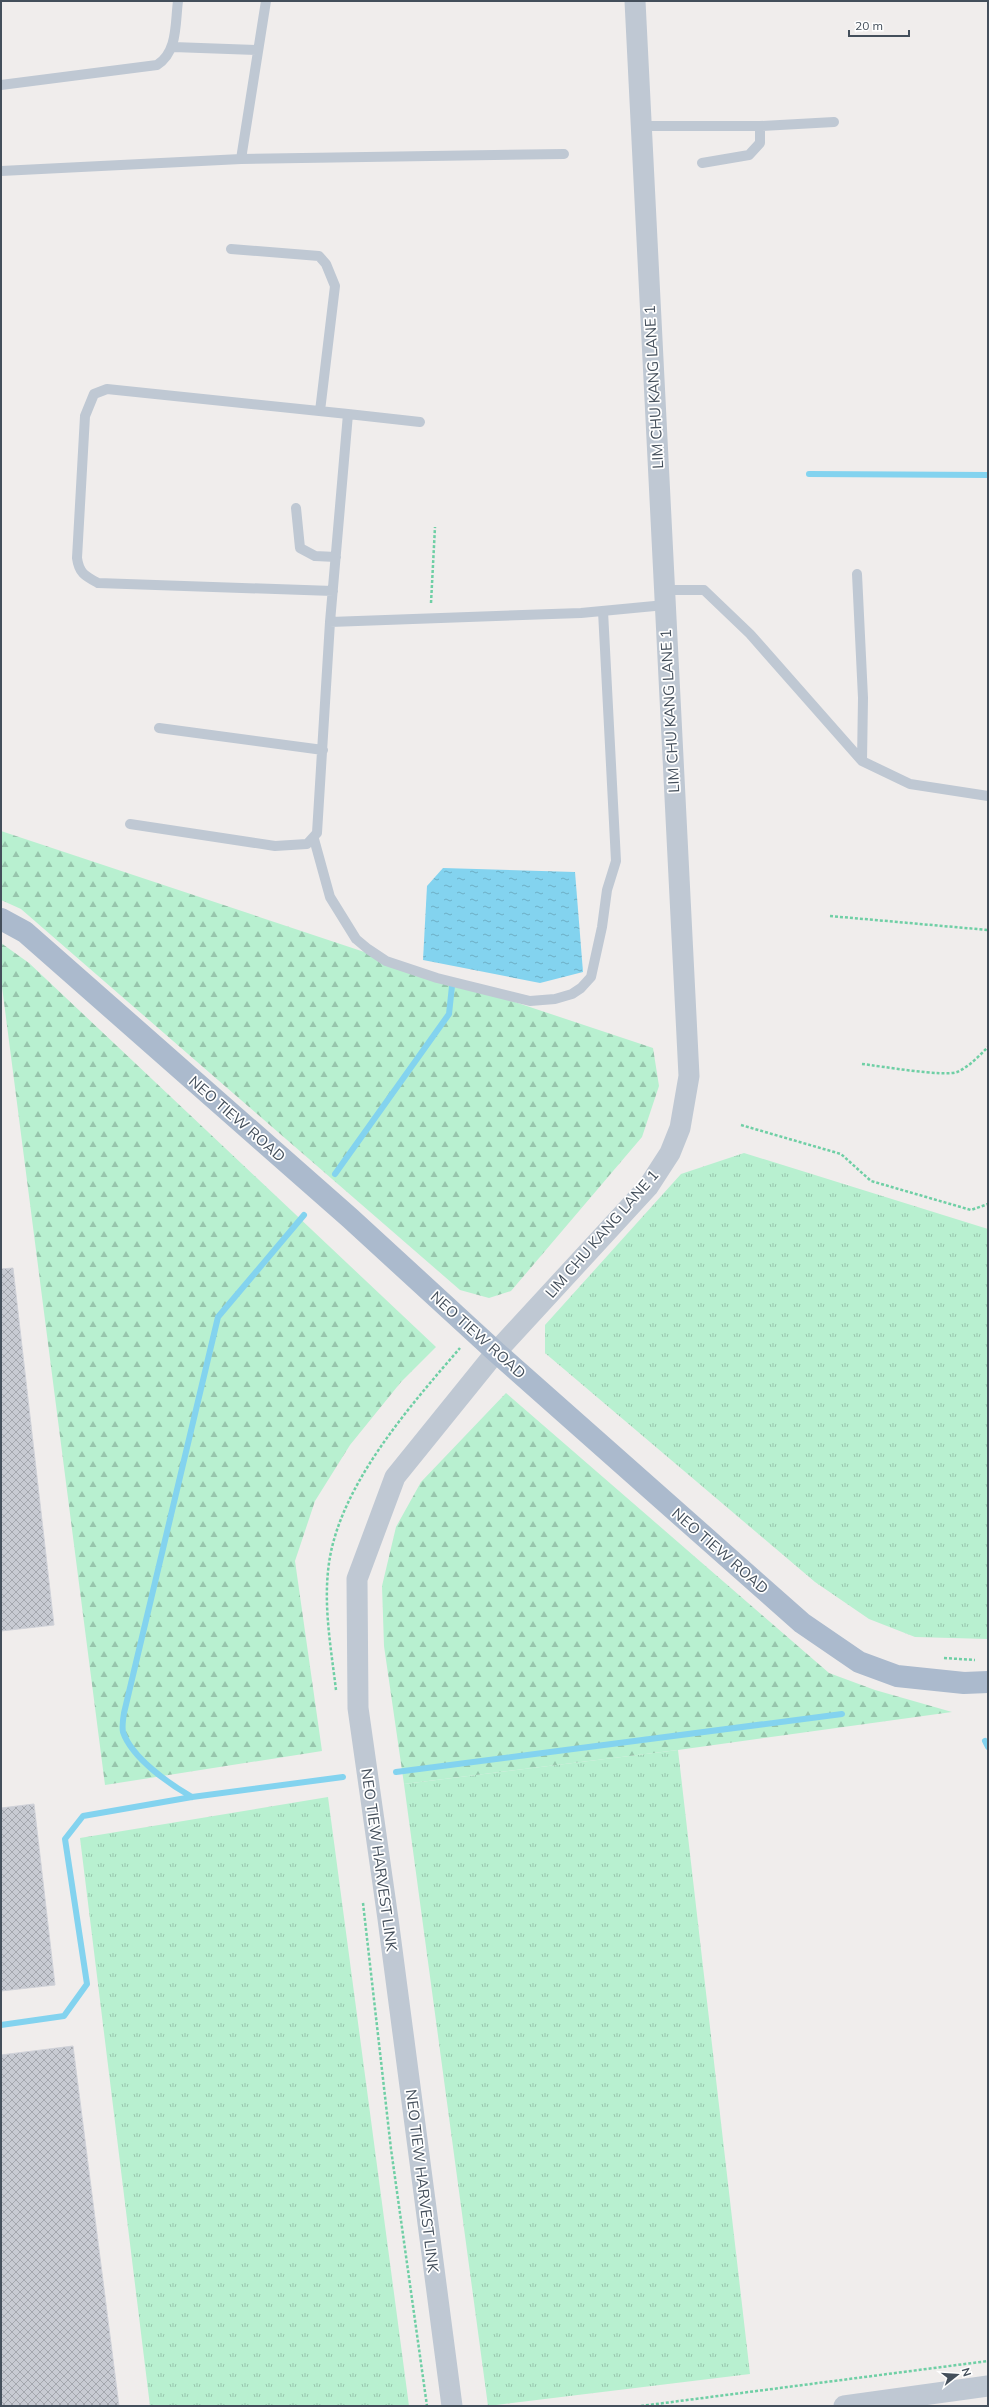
<svg xmlns="http://www.w3.org/2000/svg" width="989" height="2407" viewBox="0 0 989 2407" font-family="Mulish,sans-serif">
  <style>
    .grass { fill: url(#grass-tufts) }
    .forest { fill: url(#forest-firs) }
    .water { fill: url(#water-ripples) }
    .lines { fill: none; stroke-linecap: round; stroke-linejoin: round }
    .stream { stroke: #83d3ef; stroke-width: 6 }
    .building { fill: url(#building-cross-hatch); stroke: #d0d2d9 }
    .path { stroke: #6fcfa5; stroke-width: 2.5; stroke-dasharray: 3 2; stroke-linecap: butt }
    .service { stroke: #bfc8d3; stroke-width: 10 }
    .minor { stroke: #bfc8d3; stroke-width: 21 }
    .primary { stroke: #abbacd; stroke-width: 22 }
    .labels { text-anchor: middle; stroke-width: 3.5; stroke-linejoin: round; paint-order: stroke }
    .street-label { font-size: 15px; fill: #444f5b; stroke: #fff }
  </style>
  <defs>
    <pattern id="grass-tufts" width="24" height="20" patternUnits="userSpaceOnUse"><rect width="24" height="20" fill="#b8f0d0"/><path d="M3 7l-1-3M5 7V3M7 7l1-3M15 17l-1-3M17 17v-4M19 17l1-3" fill="none" stroke="#97c5ac"/></pattern>
    <pattern id="forest-firs" width="22" height="20" patternUnits="userSpaceOnUse"><rect width="22" height="20" fill="#b8f0d0"/><path d="M5 1l3.5 6h-7zM16 11l3.5 6h-7z" fill="#97c5ac"/></pattern>
    <pattern id="water-ripples" width="26" height="14" patternUnits="userSpaceOnUse"><rect width="26" height="14" fill="#83d3ef"/><path d="M2 4q2-2 4 0t4 0M15 11q2-2 4 0t4 0" fill="none" stroke="#6daec5"/></pattern>
    <pattern id="building-cross-hatch" width="8" height="8" patternUnits="userSpaceOnUse"><rect width="8" height="8" fill="#c8cbd3"/><path d="M0 0l8 8M0 8l8-8" fill="none" stroke="#a4a7ae"/></pattern>
  </defs>
  <rect width="100%" height="100%" fill="#f0edec"/>
  <path class="grass" d="M744 1153 988 1229V1639L915 1637 869 1619 815 1582 545 1353V1325L681 1174Z
    M678 1750 750 2374 488 2406 404 1784Z
    M328 1797 409 2406H150L80 1838Z"/>
  <path class="forest" d="M1 831 653 1048 659 1086 642 1137 511 1291 489 1298 460 1290 21 909 1 900Z
    M1 943 29 963 436 1347 401 1382 350 1445 315 1501 295 1561 322 1751 105 1785 1 979Z
    M506 1393 829 1673 875 1690 952 1712 678 1750 404 1784 384 1646 382 1586 396 1527 421 1482Z"/>
  <path class="water" d="M443 868 575 872 583 972 540 983 423 960 427 886Z"/>
  <g class="lines">
    <path class="stream" d="M809 474 988 475
      M335 1174 449 1014 452 986
      M985 1741 988 1747
      M396 1772 842 1714
      M192 1797C169 1784 132 1758 123 1732 122 1727 123 1719 124 1713L218 1317 304 1215
      M1 2025 64 2016 87 1984 65 1839 83 1816 192 1797 343 1777"/>
  </g>
  <path class="building" d="M13 1268 54 1625 1 1631V1269Z
    M34 1804 55 1985 1 1991V1808Z
    M73 2046 119 2406H1V2055Z"/>
  <g class="lines">
    <path class="path" d="M431 603 435 527
      M830 916 988 930
      M862 1064C880 1066 944 1077 957 1072 969 1067 979 1056 988 1047
      M741 1125 841 1154 871 1181 971 1210 988 1204
      M944 1658 975 1660
      M336 1690C331 1648 323 1605 329 1563 340 1485 410 1406 460 1348
      M363 1903 391 2149 427 2406
      M641 2406 988 2361"/>
    <path class="service" d="M173 47 258 50
      M1 85 157 65C178 52 175 23 178 1
      M641 126H760L834 122
      M241 159 266 1
      M702 163 749 155 760 143V126
      M1 171 241 159 564 154
      M231 249 319 256 326 264 335 286 320 411
      M348 414 420 422
      M296 508 300 548 315 556 336 557
      M857 574 863 698 862 761
      M664 590H704L750 634 862 761 910 784 988 796
      M330 622 581 613 665 605
      M159 728 323 750
      M130 824 275 846 307 844 317 833 330 622 348 414 107 389 94 394 85 416 77 558C79 573 85 576 98 583L333 591
      M314 839 330 897 356 939 368 949 386 961 437 978 530 1001 555 999 572 994 581 988 591 977 602 927 607 890 616 861 603 611"/>
    <path class="minor" d="M452 2406 388 1919 358 1708 357 1579 395 1477 496 1352 648 1187 670 1153 680 1128 689 1076 635 1
      M844 2406 988 2386"/>
    <path class="primary" d="M1 919 25 932 350 1218 496 1352 802 1623 859 1662 897 1676 964 1683 988 1682"/>
  </g>
  <g class="labels">
    <g class="street-label">
      <text transform="translate(654 387) rotate(-93)" y="5">LIM CHU KANG LANE 1</text>
      <text transform="translate(670 711) rotate(-93)" y="5">LIM CHU KANG LANE 1</text>
      <text transform="translate(237 1119) rotate(41)" y="5">NEO TIEW ROAD</text>
      <text transform="translate(602 1234) rotate(-49)" y="5">LIM CHU KANG LANE 1</text>
      <text transform="translate(478 1335) rotate(42)" y="5">NEO TIEW ROAD</text>
      <text transform="translate(720 1551) rotate(41)" y="5">NEO TIEW ROAD</text>
      <text transform="translate(379 1860) rotate(82)" y="5">NEO TIEW HARVEST LINK</text>
      <text transform="translate(422 2181) rotate(83)" y="5">NEO TIEW HARVEST LINK</text>
    </g>
  </g>
  <rect width="989" height="2407" fill="none" stroke="#444f5b" stroke-width="4"/>
  <g transform="translate(957 2375) rotate(73)" stroke="#ffffff" stroke-width="3" paint-order="stroke">
  <path d="M0-3L7 15L0 10L-7 15Z" fill="#444f5b"/>
  <text y="-6" font-size="11" font-weight="bold" text-anchor="middle" fill="#444f5b">N</text>
  </g>
  <path d="M849 30v6h60v-6" fill="none" stroke="#444f5b" stroke-width="2"/>
  <text x="855" y="30" font-size="12" fill="#444f5b" stroke="#ffffff" stroke-width="3" paint-order="stroke">20 m</text>
</svg>
